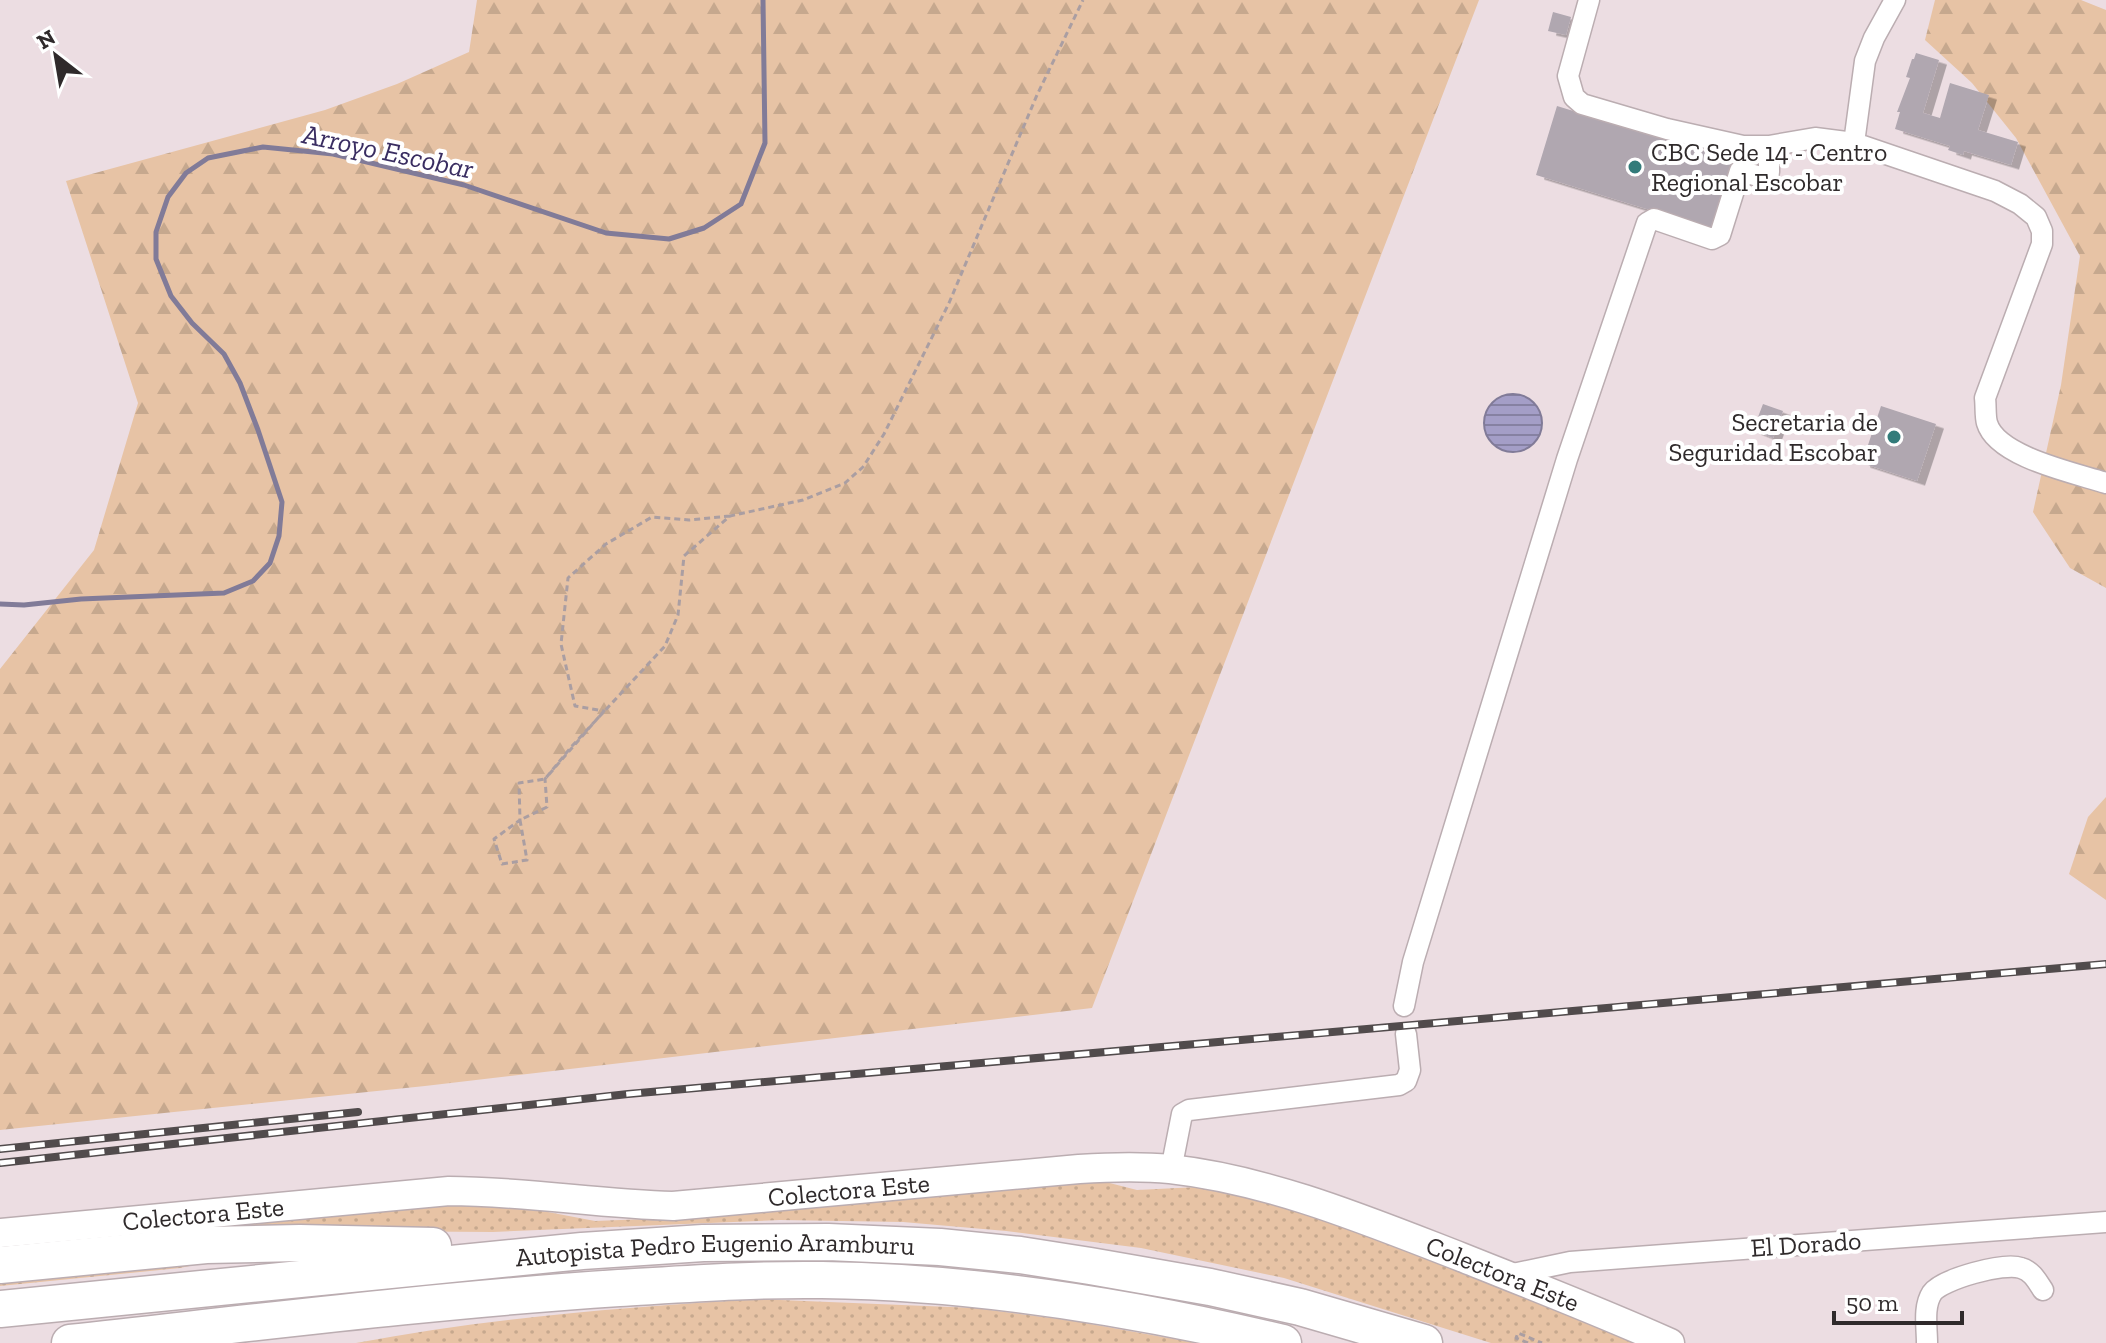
<svg xmlns="http://www.w3.org/2000/svg" width="2106" height="1343" viewBox="0 0 2106 1343" font-family="'Zilla Slab',serif">
  <style>
    .green { fill: url(#green-dots) }
    .forest { fill: url(#forest-firs) }
    .water { fill: url(#water-rules); stroke: #817b98; stroke-width: 2 }
    .lines { fill: none; stroke-linecap: round; stroke-linejoin: round }
    .stream { stroke: #817b98; stroke-width: 5 }
    .building { fill: #b0a7b0; filter: url(#shadow) }
    .street-casing { stroke: #bbadb1; stroke-width: 23 }
    .secondary-casing { stroke: #bbadb1; stroke-width: 31 }
    .highway-casing { stroke: #bbadb1; stroke-width: 39 }
    .path { stroke: #aa9ea2; stroke-width: 3; stroke-dasharray: 6 4; stroke-linecap: butt }
    .street { stroke: #fff; stroke-width: 20 }
    .secondary { stroke: #fff; stroke-width: 28 }
    .highway { stroke: #fff; stroke-width: 36 }
    .rail-casing { stroke: #514b4c; stroke-width: 8 }
    .rail { stroke: #fff; stroke-width: 5; stroke-dasharray: 15; stroke-linecap: butt }
    .poi-dot { fill: #327b7a; stroke: #fff; stroke-width: 3 }
    .labels { text-anchor: middle; stroke-width: 8; stroke-linejoin: round; paint-order: stroke }
    .poi-label { font-size: 26px; fill: #2f2a2b; stroke: #fff; text-anchor: start }
    .street-label { font-size: 26px; fill: #2f2a2b; stroke: #fff }
    .water-label { font-size: 28px; font-style: italic; fill: #392d61; stroke: #fff }
  </style>
  <defs>
    <pattern id="green-dots" width="8" height="8" patternUnits="userSpaceOnUse" patternTransform="scale(2)"><rect width="8" height="8" fill="#e7c3a5"/><path d="M2 2h.1M6 6h.1" fill="none" stroke="#c6a88e" stroke-width="1.8" stroke-linecap="round"/></pattern>
    <pattern id="forest-firs" width="22" height="20" patternUnits="userSpaceOnUse" patternTransform="scale(2)"><rect width="22" height="20" fill="#e7c3a5"/><path d="M5 1l3.5 6h-7zM16 11l3.5 6h-7z" fill="#c6a88e"/></pattern>
    <pattern id="water-rules" width="6" height="5" patternUnits="userSpaceOnUse" patternTransform="scale(2)"><rect width="6" height="5" fill="#a49ec7"/><path d="M0 2.5h6" fill="none" stroke="#8681a2"/></pattern>
    <filter id="shadow"><feDropShadow dx="8" dy="4.5" stdDeviation="0" flood-color="#0004"/></filter>
  </defs>
  <rect width="100%" height="100%" fill="#ecdde2"/>
  <path class="green" d="M1082 1176 1137 1190 1198 1187 1231 1192 1306 1211 1648 1343H1491L1284 1278 1141 1248 1006 1231 903 1222 780 1220 493 1232 350 1231 0 1255V1245L427 1200 527 1208 595 1221 646 1219Z
    M242 1255 180 1268 0 1286V1274Z
    M759 1299 975 1308 1074 1321 1196 1343H356C489 1318 624 1307 759 1299Z"/>
  <path class="forest" d="M477 0H1479L1092 1008 425 1086 0 1130V669L94 550 138 403 66 181 325 110 397 84 469 52Z
    M1935 0H2081L2106 10V588L2070 568 2033 512 2061 385 2080 256 2016 138 1972 83 1925 40Z
    M2106 797V900L2069 874 2088 817Z"/>
  <path class="water" d="M1484 423a29 29 0 1 1 58 0a29 29 0 1 1-58 0Z"/>
  <g class="lines">
    <path class="stream" d="M0 604 24 605 81 599 224 593 253 581 270 563 279 536 282 502 258 430 240 383 224 354 192 323 171 296 156 259V232L168 197 186 173 208 158 263 147 333 154 464 185 606 233 669 239 704 228 741 204 765 143 763 0"/>
  </g>
  <path class="building" d="M1553 12 1571 17 1566 35 1548 31Z
    M1916 53 1939 60 1923 113 1940 118 1950 83 1989 95 1978 130 2018 142 2011 165 1964 151 1963 155 1948 150 1950 146 1895 129 1900 112H1897L1910 78 1906 77 1912 59H1914Z
    M1557 106 1734 160 1712 229 1536 175Z
    M1763 404 1783 411 1773 438 1753 430Z
    M1881 406 1936 424 1917 481 1862 463Z"/>
  <g class="lines">
    <g class="street-casing">
      <path id="street" d="M1589 0 1568 76 1574 97 1582 104 1667 129 1743 146H1769L1815 138 1854 143 1995 191 2020 204 2036 217 2042 231V244L1985 398C1986 406 1985 416 1987 423 1997 457 2075 473 2106 483
        M1854 143 1865 61 1874 38 1895 0
        M1404 1006 1413 962 1567 459 1647 223 1654 219 1712 239 1720 235 1740 171 1761 177 1769 172V146
        M1171 1170 1182 1114 1189 1110 1399 1085 1406 1081 1410 1070 1406 1034
        M1508 1275 1570 1262 2106 1222
        M1927 1343C1927 1327 1923 1307 1932 1293 1942 1279 2004 1262 2021 1268 2032 1271 2037 1281 2043 1290"/>
    </g>
    <g class="secondary-casing">
      <g id="secondary">
        <path id="s1" d="M0 1233 449 1191C524 1191 598 1204 673 1206L1079 1169C1110 1167 1140 1166 1170 1169 1270 1180 1368 1221 1461 1257 1531 1285 1601 1312 1670 1343"/>
      </g>
    </g>
    <g class="highway-casing">
      <g id="highway">
        <path d="M0 1265 206 1245 300 1243 433 1246"/>
        <path id="s2" d="M0 1309 582 1251 703 1243 828 1242 940 1247 1020 1255 1090 1266 1210 1287 1300 1307 1424 1343"/>
        <path d="M70 1343C253 1323 436 1300 619 1288 687 1284 754 1279 822 1280 977 1282 1132 1307 1283 1343"/>
      </g>
    </g>
    <path class="path" d="M730 516 689 520 652 517 606 544 568 578 561 644 575 706 604 711 545 779 547 807 520 820 527 860 502 864 494 839 520 820 519 783 545 779 572 746 665 646 678 615 684 556 730 516 803 500 845 483 863 467 884 434 949 303 1037 95 1083 0
      M1528 1343 1516 1338 1518 1333 1542 1343"/>
    <use href="#street" class="street"/>
    <use href="#secondary" class="secondary"/>
    <use href="#highway" class="highway"/>
    <g class="rail-casing">
      <path id="rail" d="M0 1149 358 1112
        M0 1163 628 1094 2106 964"/>
    </g>
    <use href="#rail" class="rail"/>
  </g>
  <g class="poi-dot">
    <circle cx="1635" cy="167" r="8"/>
    <circle cx="1894" cy="437" r="8"/>
  </g>
  <g class="labels">
    <g class="poi-label">
      <text x="1651" y="161">CBC Sede 14 - Centro<tspan x="1651" dy="30">Regional Escobar</tspan></text>
      <text x="1878" y="431" text-anchor="end">Secretaria de<tspan x="1878" dy="30">Seguridad Escobar</tspan></text>
    </g>
    <g class="street-label">
      <text dy="9" stroke="none"><textPath href="#s1" startOffset="852">Colectora Este</textPath></text>
      <text dy="9" stroke="none"><textPath href="#s1" startOffset="204">Colectora Este</textPath></text>
      <text transform="translate(1806 1244) rotate(-4)" y="9">El Dorado</text>
      <text dy="9" stroke="none"><textPath href="#s2" startOffset="718">Autopista Pedro Eugenio Aramburu</textPath></text>
      <text dy="9" stroke="none"><textPath href="#s1" startOffset="1524">Colectora Este</textPath></text>
    </g>
    <g class="water-label">
      <text transform="translate(388 151) rotate(12)" y="10">Arroyo Escobar</text>
    </g>
  </g>
  <g transform="translate(56 56) rotate(329)" stroke="#ffffff" stroke-width="6" paint-order="stroke">
  <path d="M0-6L14 30L0 20L-14 30Z" fill="#2f2a2b"/>
  <text y="-12" font-size="22" font-weight="bold" text-anchor="middle" fill="#2f2a2b">N</text>
  </g>
  <path d="M1834 1311v12h128v-12" fill="none" stroke="#2f2a2b" stroke-width="4"/>
  <text x="1846" y="1311" font-size="24" fill="#2f2a2b" stroke="#ffffff" stroke-width="6" paint-order="stroke">50 m</text>
</svg>
